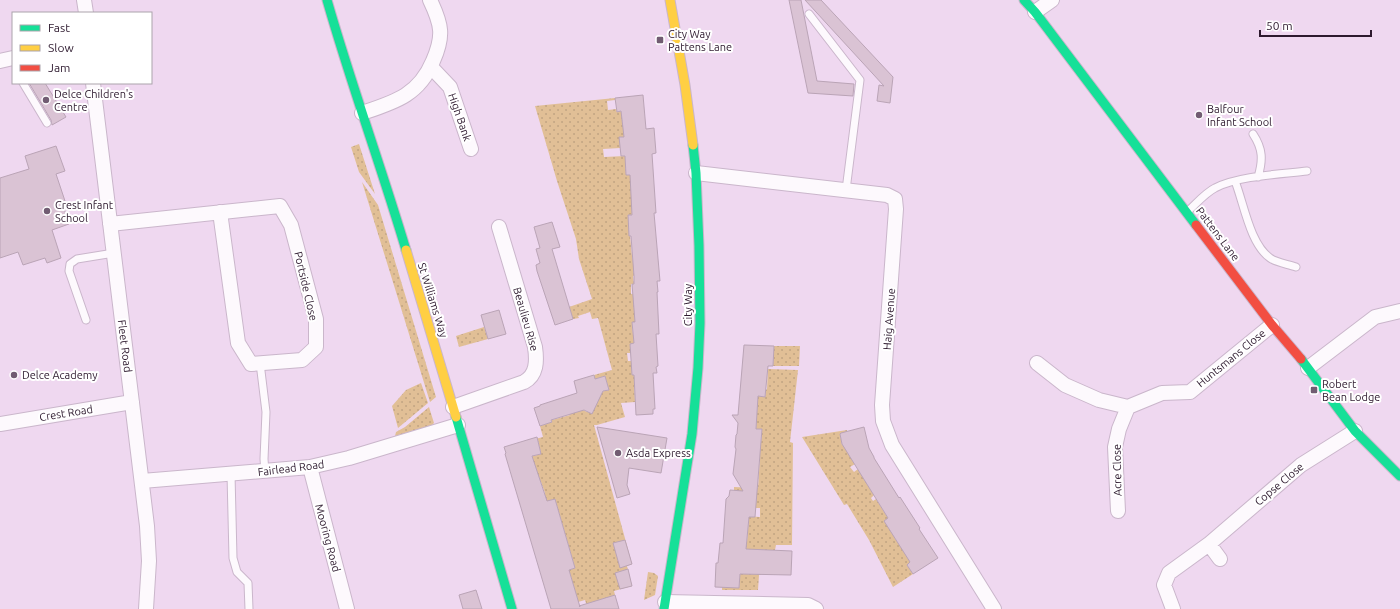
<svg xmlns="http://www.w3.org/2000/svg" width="1400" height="609" viewBox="0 0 1400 609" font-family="Ubuntu,sans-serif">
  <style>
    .green { fill: url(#green-dots) }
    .building { fill: #dac3d4; stroke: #baa4b6 }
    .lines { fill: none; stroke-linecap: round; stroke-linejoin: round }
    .lane-casing { stroke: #cab6cb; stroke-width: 9 }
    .street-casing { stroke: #cab6cb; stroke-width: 16 }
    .fast-casing { stroke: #cab6cb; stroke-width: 11 }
    .slow-casing { stroke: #cab6cb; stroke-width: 11 }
    .jam-casing { stroke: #cab6cb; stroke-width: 11 }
    .lane { stroke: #fdf9fd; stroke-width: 7 }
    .street { stroke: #fdf9fd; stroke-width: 14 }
    .fast { stroke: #16e098; stroke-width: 9 }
    .slow { stroke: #ffcf43; stroke-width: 9 }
    .jam { stroke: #f24e42; stroke-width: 9 }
    .poi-dot { fill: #715c72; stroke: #fff; stroke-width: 1.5 }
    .labels { text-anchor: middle; stroke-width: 4; stroke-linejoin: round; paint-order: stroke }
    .poi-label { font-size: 11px; fill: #2d192e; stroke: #fff; text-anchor: start }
    .street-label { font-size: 11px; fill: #2d192e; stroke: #fff }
  </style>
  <defs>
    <pattern id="green-dots" width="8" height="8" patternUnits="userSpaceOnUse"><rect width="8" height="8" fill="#e1bf96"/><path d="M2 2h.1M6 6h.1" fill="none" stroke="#c1a482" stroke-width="1.8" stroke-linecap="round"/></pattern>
  </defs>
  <rect width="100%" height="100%" fill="#efd8f0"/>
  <path class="green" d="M615 98V100L607 101 608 110 616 109 617 112 626 111V121H622V125H628L629 137 620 148 603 149 604 157 625 156 626 175 636 174 639 214 628 215 632 256 637 276H633L634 284H631V294L639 293 640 322 632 323 633 335H642L645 343 630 344 631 353H627L628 361H631L644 374 645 380H634L635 402 621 403 625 417 597 425H594L632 564 627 566 632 586 614 591 615 595 588 609 585 600 578 602 569 570 575 568 555 499 523 508 538 495 545 493 541 482 535 483 522 459 541 454 538 440 523 442 543 437 540 426 552 422V420L570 415 567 402 587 412 596 393 609 390 605 376 595 379 594 375 612 370 598 318 592 319 590 312 578 316 579 318 573 319 569 307 592 299 579 259 576 239 557 181 535 106Z
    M359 144 375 194 359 172 351 147Z
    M362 182 378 205 436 397 430 402Z
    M484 327 488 339 459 347 456 336Z
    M774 346H800L799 366H773Z
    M768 369 798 370 790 442 793 443 792 545H776L775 550H762L761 575H759L758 590H722V587L739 588 741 565 729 544 723 540 747 542 749 519 725 517 729 515 760 517V508H752L734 491V487L758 488 760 457 755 442 761 443 762 430 756 429 758 396 765 397 766 390 767 389Z
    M421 383 428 403 398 428 392 406 406 390Z
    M429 407 434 423 432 425 395 436 396 432 405 427Z
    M847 430V432L840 434 842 445 850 444 855 464 850 467 854 472 858 469 874 495 871 498 873 501 876 499 888 518 884 521 888 526 899 533 894 537 911 562 907 565 913 574 893 587 869 540 847 504 844 505 802 437Z
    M648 572 654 573 658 576 655 595 644 600Z"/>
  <path class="building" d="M789 0H801L817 81 854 84 853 96 808 93Z
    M805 0H821L893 77 890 103 877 101 879 85 884 86Z
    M29 83H45L66 117 52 125 51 120Z
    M643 95 646 129 654 128 656 153 652 154 656 213H654L660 281H657L658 292H657L659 334H656L658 366 656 367 657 373H653L655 409H653V414L636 415 634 375H632L630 344 634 343 632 322H635L632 284H634V276L631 236H629L628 215H632L630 175H626L625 156H621L619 137H624L621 111 617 112 615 98Z
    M56 146 65 171 56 174 65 201 62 202 69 224 52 230 61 258 47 263 45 258 23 265 18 252 0 258V178L29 169 25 156Z
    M552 222 560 247 552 249 573 319 555 325 537 271 536 265 540 263 536 249 540 248 534 227Z
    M499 310 506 334 488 339 481 315Z
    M744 345 774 346 773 366H768L765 397 758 396 756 429H762L755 517H749L746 549 792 551 791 575 740 574 739 588 715 587 716 563H718L720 543H723L726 499 729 496 730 490 743 491 733 474 736 449 735 447 736 435 737 434 738 423 732 415H738Z
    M594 375 595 379 605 376 609 390 603 391 592 414 584 410 551 420 552 422 540 426 534 408 540 406V405L577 393 574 381Z
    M597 427 667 438 661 473 629 468 627 485 630 494 617 498Z
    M864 427 869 448 874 457V458L899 498 900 497 920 528 919 529 938 558 913 574 907 565 910 562 884 521 888 518 842 444 840 434 841 433Z
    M537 437 541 454 532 456 547 501 555 499 575 568 569 570 580 607 579 606 615 595 619 609H551L505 454 506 453 504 447Z
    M625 540 632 564 620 568 613 543Z
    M628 569 632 586 620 589 615 573Z
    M476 590 482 609H463L459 595Z"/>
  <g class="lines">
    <g class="lane-casing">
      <path id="lane" d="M809 14 860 80 846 190
        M23 83 47 123
        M1253 134C1263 149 1263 160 1258 177
        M1235 181C1244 204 1250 244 1270 258 1277 263 1288 264 1296 267
        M1187 212C1196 204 1205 193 1215 188 1237 176 1282 174 1307 171
        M86 320 69 271 70 264 77 259 114 253
        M260 363 266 412 264 459 265 472
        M231 474 233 558 237 572 248 583 249 609"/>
    </g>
    <g class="street-casing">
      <path id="street" d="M84 0 86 13
        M1035 12 1052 0
        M0 61 13 58
        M431 67 450 87 471 149
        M93 83 147 526 149 561 146 609
        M362 113C395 102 419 95 433 61 444 36 442 25 430 0
        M696 173 887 195 895 199 896 209 882 405 883 421 892 445 994 609
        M110 224 280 206 291 225 316 319V347L302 360 251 364 238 343 220 212
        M1037 363 1065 385 1099 400 1128 407 1162 393 1190 392 1272 325
        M1308 368 1375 317 1400 311
        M453 407 524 382C537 375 537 361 535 347L499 227
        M0 424 132 402
        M310 467 347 609
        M142 481 310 467 349 458 458 425
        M1118 511 1115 447 1119 429 1128 407
        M1209 544 1220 559
        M665 602 808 605 816 609
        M1173 609 1164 585 1169 573 1209 544 1301 465 1355 431"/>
    </g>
    <g class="fast-casing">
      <path id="fast" d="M327 0C351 84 381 166 406 250
        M1024 0 1035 12 1196 225
        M1301 359 1355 431 1400 476
        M456 417 512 609
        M664 609 692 434 698 368 700 323 699 246 696 173 693 145"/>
    </g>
    <g class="slow-casing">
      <path id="slow" d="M670 0 685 85 693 145
        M406 250 456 417"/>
    </g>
    <g class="jam-casing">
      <path id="jam" d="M1196 225 1272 325 1301 359"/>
    </g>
    <use href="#lane" class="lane"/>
    <use href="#street" class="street"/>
    <use href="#fast" class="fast"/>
    <use href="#slow" class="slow"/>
    <use href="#jam" class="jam"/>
  </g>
  <g class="poi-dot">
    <rect x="656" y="36" width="8" height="8" rx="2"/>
    <circle cx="46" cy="100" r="4"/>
    <circle cx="1199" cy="115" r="4"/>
    <circle cx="47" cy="211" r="4"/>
    <circle cx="14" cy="375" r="4"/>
    <rect x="1310" y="386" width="8" height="8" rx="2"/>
    <circle cx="618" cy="453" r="4"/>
  </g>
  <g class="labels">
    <g class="poi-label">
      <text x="668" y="38">City Way<tspan x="668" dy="13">Pattens Lane</tspan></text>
      <text x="54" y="98">Delce Children's<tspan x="54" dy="13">Centre</tspan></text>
      <text x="1207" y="113">Balfour<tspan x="1207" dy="13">Infant School</tspan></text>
      <text x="55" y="209">Crest Infant<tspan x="55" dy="13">School</tspan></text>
      <text x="22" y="379">Delce Academy</text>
      <text x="1322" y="388">Robert<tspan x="1322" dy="13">Bean Lodge</tspan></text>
      <text x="626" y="457">Asda Express</text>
    </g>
    <g class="street-label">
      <text transform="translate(460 117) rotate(71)" y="4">High Bank</text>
      <text transform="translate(1218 234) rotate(53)" y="4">Pattens Lane</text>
      <text transform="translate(306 286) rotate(77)" y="4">Portside Close</text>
      <text transform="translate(433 300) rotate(73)" y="4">St Williams Way</text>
      <text transform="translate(688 305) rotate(-90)" y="4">City Way</text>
      <text transform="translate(526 319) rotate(74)" y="4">Beaulieu Rise</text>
      <text transform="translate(889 319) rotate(-86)" y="4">Haig Avenue</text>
      <text transform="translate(125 346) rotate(83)" y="4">Fleet Road</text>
      <text transform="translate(1231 358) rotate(-39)" y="4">Huntsmans Close</text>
      <text transform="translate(66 413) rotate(-9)" y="4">Crest Road</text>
      <text transform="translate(291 468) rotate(-7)" y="4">Fairlead Road</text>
      <text transform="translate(1117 470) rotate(-91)" y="4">Acre Close</text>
      <text transform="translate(1279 484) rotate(-40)" y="4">Copse Close</text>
      <text transform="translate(328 538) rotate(75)" y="4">Mooring Road</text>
    </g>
  </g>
  <rect x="12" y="12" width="140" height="72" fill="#ffffff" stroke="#aba3ab"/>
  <rect x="20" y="25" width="20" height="6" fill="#16e098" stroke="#aba3ab"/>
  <text x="48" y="32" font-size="12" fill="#2d192e">Fast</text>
  <rect x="20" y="45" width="20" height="6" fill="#ffcf43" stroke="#aba3ab"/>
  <text x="48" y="52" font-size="12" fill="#2d192e">Slow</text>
  <rect x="20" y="65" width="20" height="6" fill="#f24e42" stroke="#aba3ab"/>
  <text x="48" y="72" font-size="12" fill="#2d192e">Jam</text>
  <path d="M1260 30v6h111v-6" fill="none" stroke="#2d192e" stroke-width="2"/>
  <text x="1266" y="30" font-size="12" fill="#2d192e" stroke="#ffffff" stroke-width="3" paint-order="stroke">50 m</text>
</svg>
